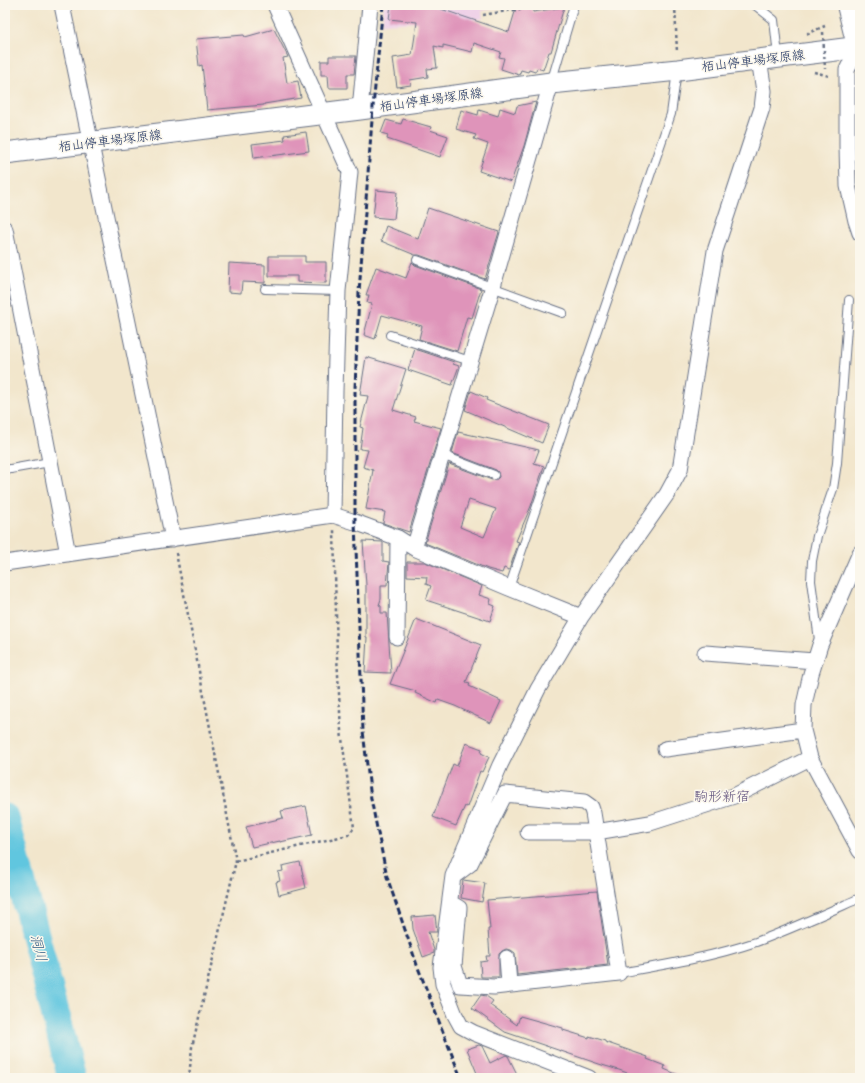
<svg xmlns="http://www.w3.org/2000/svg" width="865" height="1083" viewBox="0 0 865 1083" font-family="'Architects Daughter','Klee One',sans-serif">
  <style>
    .built { fill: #eed0e8 }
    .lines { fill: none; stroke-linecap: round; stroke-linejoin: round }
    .river { stroke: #61c6df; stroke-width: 29 }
    .building { fill: #df94ba; fill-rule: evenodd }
    .lane-casing { stroke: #666f84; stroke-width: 10 }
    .street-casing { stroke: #666f84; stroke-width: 17 }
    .secondary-casing { stroke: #666f84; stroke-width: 23 }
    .primary-casing { stroke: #666f84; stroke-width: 24 }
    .path { stroke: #666f84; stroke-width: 2.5; stroke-dasharray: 3 3; stroke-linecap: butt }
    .lane { stroke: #fff; stroke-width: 8 }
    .street { stroke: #fff; stroke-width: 15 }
    .secondary { stroke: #fff; stroke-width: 21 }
    .primary { stroke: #fff; stroke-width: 22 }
    .rail { stroke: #1b2f5e; stroke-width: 3; stroke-dasharray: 6 3; stroke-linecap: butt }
    .path-bridge { stroke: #666f84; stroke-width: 2.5; stroke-dasharray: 3 3; stroke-linecap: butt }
    .labels { text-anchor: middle; stroke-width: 3; stroke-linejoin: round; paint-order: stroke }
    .street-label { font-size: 13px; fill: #1b2f5e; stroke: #fbf7ec }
    .neighbourhood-label { font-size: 14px; fill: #60527e; stroke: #fbf7ec }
    .water-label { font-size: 14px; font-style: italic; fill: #305c85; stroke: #fbf7ec }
  </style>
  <rect width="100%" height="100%" fill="#fbf7ec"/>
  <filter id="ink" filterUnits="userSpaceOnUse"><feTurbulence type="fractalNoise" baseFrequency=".025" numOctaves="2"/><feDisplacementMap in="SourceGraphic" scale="8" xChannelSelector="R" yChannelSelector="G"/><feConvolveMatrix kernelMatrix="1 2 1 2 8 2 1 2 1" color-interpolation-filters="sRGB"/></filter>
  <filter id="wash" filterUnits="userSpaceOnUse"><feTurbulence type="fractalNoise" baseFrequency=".012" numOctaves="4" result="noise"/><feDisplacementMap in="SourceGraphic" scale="16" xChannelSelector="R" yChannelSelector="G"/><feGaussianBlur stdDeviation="0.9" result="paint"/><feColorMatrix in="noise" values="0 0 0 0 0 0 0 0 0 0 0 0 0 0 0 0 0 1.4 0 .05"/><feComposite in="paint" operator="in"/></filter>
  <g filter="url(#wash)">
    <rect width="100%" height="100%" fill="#f2e6cc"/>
    <path class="built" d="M384 5H519L482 11 483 19 382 24Z"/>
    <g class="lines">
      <path class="river" d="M5 818 72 1078"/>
    </g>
    <g id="blocks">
      <path class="building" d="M391 5H429L509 32 517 5H532L533 12 564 7 551 52H549L543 70 537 68 535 72 529 70 528 72 521 70 519 75 501 69 504 58 499 57 501 52 474 43 472 52 443 45V48L434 46 437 68 427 69 428 77 410 80 411 85 397 87 393 58 412 55 417 22 389 19Z
        M274 29 288 57 283 58 287 83 298 81 301 98 264 104V105L207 110 202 65 199 66 196 39 244 35 245 37Z
        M329 56H356L354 74H347V88H329L328 75H321V61H329Z
        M536 102 524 146 511 182 479 171 488 144 474 139 476 135 456 129 461 110 478 115 479 110 498 116 500 108 515 113 517 106Z
        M403 119 431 127 430 130 448 136 440 157 387 139 388 135 381 133 386 120 401 124Z
        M306 132 309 151 254 158 252 144 285 140 284 135Z
        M376 190 397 192 394 219 373 217Z
        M428 208 499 232 485 279 419 255H415L381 241 386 226 418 239Z
        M269 256H305V262H326V283L297 282V276H269Z
        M412 262 415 265 481 289 472 318 467 317 457 351 419 339 422 326 382 315 375 339 364 335 372 304 367 303 369 295H366L376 267 406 278Z
        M229 263 265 265V283L242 282 241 293 228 292Z
        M415 349 454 362 453 364 459 366 452 385 408 370Z
        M366 357 406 369 393 410 416 417 414 421 441 428 409 532 383 523 385 512 366 509 373 470 363 467 368 450 360 449 363 428 360 427 368 396 360 395Z
        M471 391 487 398 486 400 549 425 542 443 465 410Z
        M458 432 539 450 534 463 544 466 531 506 516 541 519 542 509 570 504 568 502 573 488 569 425 543 449 464 492 480 497 479 499 477 498 472 496 470 452 453ZM469 500 496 509 484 537 460 527Z
        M363 541 383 542V561L389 562 387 585H381V599L379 605 381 606V613H387L391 673 365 672 367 637H366V585Z
        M407 562H425L482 586 479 595 491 599 490 604 495 606 490 621 426 600 431 586 426 584 427 577 407 576Z
        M416 619 481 645 466 682 470 683 469 686 501 701 491 723 455 706 438 700 437 703 415 693 416 691 390 684Z
        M466 743 482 749 481 753 489 757 482 772 480 771 467 807 465 806 456 826 433 817 453 764 457 766Z
        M306 806 312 835 280 842V841L252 847 246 827 283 818 281 811Z
        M300 862 306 888 279 895 276 882 280 881 278 872 283 871 282 866Z
        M463 880 485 883 482 902 461 898Z
        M597 891 608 965 517 975 515 953 511 950 506 949 502 951 499 954V977H481L480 962 487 961 486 956H490L488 929H490L487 900Z
        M435 915 437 932H428L434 950V953L423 957 413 929 412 917Z
        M481 995 486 996 493 1001 490 1005 517 1025 520 1016 563 1028V1030L589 1038V1036L605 1041V1042L648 1057 647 1059 665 1066 664 1069 686 1078H641L619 1070 602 1065 505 1032 472 1008Z
        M479 1045 482 1046 490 1063 506 1055 508 1056 517 1074 509 1078H479L467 1049Z"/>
    </g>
  </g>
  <g filter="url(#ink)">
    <use href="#blocks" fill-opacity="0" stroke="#666f84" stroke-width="1"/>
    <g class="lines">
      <g class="lane-casing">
        <path id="lane" d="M755 5 774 20 778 56
          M551 83 574 5
          M417 260 563 313
          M265 289 338 291
          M390 335 470 361
          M442 455 494 475
          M5 470 50 462
          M509 588 671 114 677 71
          M819 640 811 581 812 561 817 536 833 489 837 463 849 300
          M619 973C664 965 712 957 756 942 791 929 826 913 860 898"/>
      </g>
      <g class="street-casing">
        <path id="street" d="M62 5 173 539
          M275 5 350 172 338 291 335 391 333 515
          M858 47 847 70V146L848 186 856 221 860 233
          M360 109 370 5
          M5 229 68 554
          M414 548 493 286 551 83
          M860 553 820 645 811 674 804 705 803 730 810 758 860 851
          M5 563 333 515 355 522 398 538 414 548 509 588 581 617
          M397 637 398 538
          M705 653 815 661
          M665 749 803 730
          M528 832H596L650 823 734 796 810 758
          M454 876 470 864 505 794 584 802 591 807 593 813 619 973 494 987 460 985 454 966 459 908 454 905
          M507 958 509 984
          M589 1078 474 1033 461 1026 455 1015 443 984 441 967 453 876 500 765 538 689 581 617 667 494 680 470 715 251 762 108 764 91 759 59"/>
      </g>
      <g class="secondary-casing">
        <path id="secondary" d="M5 153 360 109 551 83 678 70 860 47"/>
      </g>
      <g class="primary-casing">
        <path id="primary" d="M848 5 860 54"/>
      </g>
      <path class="path" d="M675 5 677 53
        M483 15 544 5
        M809 35 808 33 825 26
        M814 72 829 76
        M176 553 236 861 192 1047 189 1078
        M236 861 348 835 354 828 341 731 337 656 334 530"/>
      <use href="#lane" class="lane"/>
      <use href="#street" class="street"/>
      <use href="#secondary" class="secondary"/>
      <use href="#primary" class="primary"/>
      <path class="rail" d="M383 5 373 107 359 292 355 388V522L363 731 371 799 387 877 417 965 461 1078"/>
      <path class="path-bridge" d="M823 32 825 69"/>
    </g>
  </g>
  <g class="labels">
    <g class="street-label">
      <text transform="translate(753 60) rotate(-7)" y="5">栢山停車場塚原線</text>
      <text transform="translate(431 99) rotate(-8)" y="5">栢山停車場塚原線</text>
      <text transform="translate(110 140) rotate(-7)" y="5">栢山停車場塚原線</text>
    </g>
    <g class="neighbourhood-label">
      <text x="722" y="801">駒形新宿</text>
    </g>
    <g class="water-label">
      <text transform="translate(39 948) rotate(76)" y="5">洞川</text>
    </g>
  </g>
  <rect width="865" height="1083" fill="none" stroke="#fbf7ec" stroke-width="20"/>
</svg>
